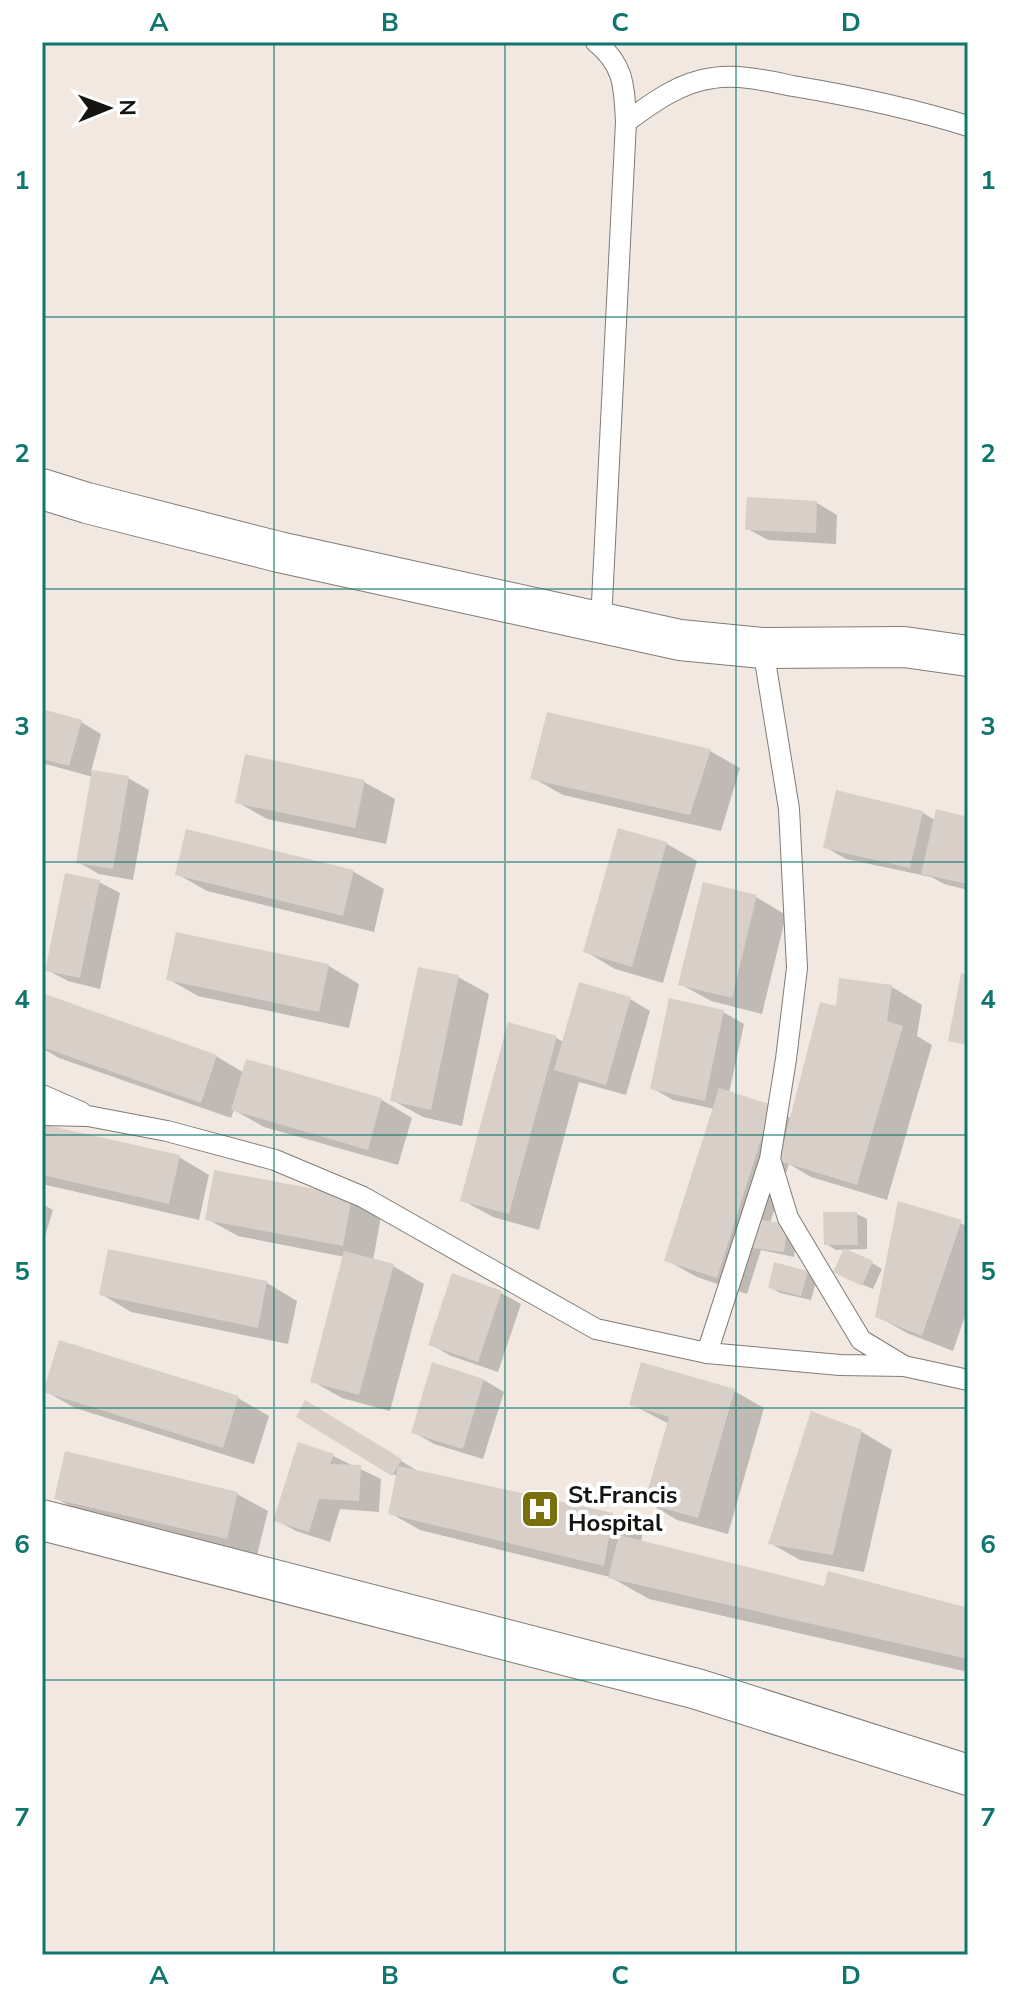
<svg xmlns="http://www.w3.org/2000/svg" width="1010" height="1997" viewBox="0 0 1010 1997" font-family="'Nunito Sans',sans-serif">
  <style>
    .shadow { fill: #0003 }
    .building { fill: #d8cfc8 }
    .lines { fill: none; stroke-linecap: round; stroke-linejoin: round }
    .service-casing { stroke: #827b74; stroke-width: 22 }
    .minor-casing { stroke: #827b74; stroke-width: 42 }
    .service { stroke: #fff; stroke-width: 20 }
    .minor { stroke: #fff; stroke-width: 40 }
    .grid { fill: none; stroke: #0f766e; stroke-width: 2; stroke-opacity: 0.55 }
    .labels { text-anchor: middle; stroke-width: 8; stroke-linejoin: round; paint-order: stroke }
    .poi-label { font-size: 24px; font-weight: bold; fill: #161411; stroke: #fff; text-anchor: start }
    .neatline { fill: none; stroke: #0f766e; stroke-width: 3 }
    .grid-label { font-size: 26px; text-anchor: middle; font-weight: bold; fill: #0f766e }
  </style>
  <rect width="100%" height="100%" fill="#f1e9e1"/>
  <path class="shadow" d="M817 503 837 515 836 544 768 540 748 529Z
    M42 711 81 722 101 734 91 772 128 778 149 790 133 880 99 874 78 862 93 777 42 763Z
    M710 751 740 768 721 831 563 795 533 778Z
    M364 782 395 799 386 844 267 819 237 802Z
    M837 793 923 813 935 820 968 819V890L944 884 931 877 846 859 825 847Z
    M619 831 667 844 697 861 663 983 615 969 585 951Z
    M354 872 384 889 374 932 207 891 177 874Z
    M99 882 120 893 100 989 68 981 47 970Z
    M756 897 786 915 762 1014 711 1001 680 984Z
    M177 934 329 966 359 984 349 1028 198 996 168 979Z
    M458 977 489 994 462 1126 423 1117 392 1100Z
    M892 987 922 1005 917 1036 932 1045 887 1200 811 1177 789 1164 770 1223 797 1232 794 1257 761 1250 747 1294 697 1277 666 1260 715 1109 673 1100 652 1088 723 1012 744 1024 729 1093 771 1107 792 1119 837 1009Z
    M630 999 650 1011 626 1095 579 1082 539 1230 493 1217 462 1200 556 1038 564 1042Z
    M42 1000 216 1056 244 1073 248 1061 382 1100 412 1118 398 1165 264 1127 234 1110 231 1118 59 1058 42 1048Z
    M42 1126 179 1157 209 1175 199 1220 42 1184Z
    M351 1198 381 1216 373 1261 393 1266 424 1284 390 1411 342 1398 312 1381 345 1257 238 1236 207 1219Z
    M42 1204 53 1210 42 1246Z
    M900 1204 968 1226V1307L953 1351 907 1333 877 1316Z
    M857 1214 867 1219V1249L836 1250 826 1244Z
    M872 1263 882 1269 873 1289 845 1277Z
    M807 1273 817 1278 811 1300 780 1293 770 1287Z
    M267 1283 297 1301 288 1344 131 1312 101 1294Z
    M501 1293 521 1304 498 1372 451 1356 430 1344Z
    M61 1342 238 1398 269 1416 254 1464 75 1408 45 1391Z
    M484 1380 504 1392 483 1459 434 1444 413 1432Z
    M734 1391 764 1408 728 1534 677 1520 647 1502 669 1424 631 1404Z
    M812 1413 862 1432 892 1450 864 1572 800 1560 770 1543Z
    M326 1415 421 1473 612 1515 643 1532 641 1542 825 1589 966 1609 968 1603V1672L649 1599 610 1577 420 1530 390 1513 398 1477 298 1416Z
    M333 1456 381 1479 379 1512 340 1509 330 1542 296 1531 276 1520Z
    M237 1494 268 1511 257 1555 86 1516 56 1498Z"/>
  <path class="building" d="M747 497 817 501 816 533 745 530Z
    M42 709 82 720 69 766 42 759Z
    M547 712 711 749 690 815 530 779Z
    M245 754 365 780 355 828 235 803Z
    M92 770 129 776 113 869 76 863Z
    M836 790 923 811 910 868 823 848Z
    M936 809 968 817V884L921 874Z
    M618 828 667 842 632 967 583 952Z
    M186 829 354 870 343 916 175 875Z
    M65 873 100 880 80 978 45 971Z
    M703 882 757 895 732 998 678 985Z
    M176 932 329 964 319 1012 166 980Z
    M418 967 459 975 431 1110 390 1101Z
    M961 973 968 975V1045L948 1041Z
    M839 978 892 985 887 1021 903 1026 857 1185 779 1161 820 1002 836 1006Z
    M579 982 631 997 606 1085 554 1070Z
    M42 993 217 1055 201 1103 42 1047Z
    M669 998 724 1010 705 1101 650 1089Z
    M508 1022 557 1036 509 1214 460 1201Z
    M246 1059 382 1098 368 1150 231 1110Z
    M719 1088 772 1105 717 1278 664 1261Z
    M42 1124 180 1155 169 1204 42 1175Z
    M214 1170 352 1196 343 1246 205 1220Z
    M898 1201 962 1220 922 1336 875 1317Z
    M823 1212H857L858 1245H824Z
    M756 1219 788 1224 784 1252 752 1248Z
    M844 1248 873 1261 862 1286 833 1272Z
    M108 1249 267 1281 258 1328 99 1295Z
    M344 1251 394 1264 359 1395 310 1382Z
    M774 1262 808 1271 801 1296 768 1288Z
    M452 1273 502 1291 478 1362 428 1345Z
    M59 1340 239 1396 223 1448 43 1392Z
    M432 1362 484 1379 463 1449 411 1433Z
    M641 1362 735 1389 698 1518 644 1503 669 1417 629 1405Z
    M305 1400 402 1459 392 1476 296 1417Z
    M811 1411 862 1430 833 1555 768 1544Z
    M298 1442 334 1454 330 1464 361 1465 359 1501 319 1499 309 1532 273 1521Z
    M65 1451 238 1492 227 1539 54 1499Z
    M398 1466 613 1513 604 1566 388 1514Z
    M619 1535 824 1586 828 1571 965 1607 968 1599V1659L608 1578Z"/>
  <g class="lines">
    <g class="service-casing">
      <path id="service" d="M596 42C625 66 624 87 626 122L601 622
        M626 122C652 103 680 82 713 78 739 74 768 81 793 86 853 96 910 108 968 126
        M42 1095 81 1112
        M42 1115 88 1116 167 1131 275 1160 363 1197 596 1329 707 1353 840 1365 904 1366
        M770 1159 788 1218 861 1340 904 1366 968 1380
        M707 1353 770 1159 786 1059 797 968 789 809 763 648"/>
    </g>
    <g class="minor-casing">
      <path id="minor" d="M42 489 87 503 279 552 680 640 763 648 904 647 968 656
        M42 1520 697 1689 968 1775"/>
    </g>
    <use href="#service" class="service"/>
    <use href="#minor" class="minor"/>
  </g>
  <path class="grid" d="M274 42V1955M505 42V1955M736 42V1955M42 317H968M42 589H968M42 862H968M42 1135H968M42 1408H968M42 1680H968"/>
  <defs>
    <g id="hospital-square" transform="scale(2)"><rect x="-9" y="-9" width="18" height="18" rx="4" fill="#796f0d" stroke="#fff"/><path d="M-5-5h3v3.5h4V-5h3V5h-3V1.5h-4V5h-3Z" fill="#fff"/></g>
  </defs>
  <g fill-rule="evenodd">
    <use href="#hospital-square" x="540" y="1509"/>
  </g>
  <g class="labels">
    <g class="poi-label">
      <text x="568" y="1503">St.Francis<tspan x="568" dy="28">Hospital</tspan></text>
    </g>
  </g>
  <rect width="1010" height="1997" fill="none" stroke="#ffffff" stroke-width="88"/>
  <g transform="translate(108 108) rotate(89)" stroke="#ffffff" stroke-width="6" paint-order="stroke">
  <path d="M0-6L14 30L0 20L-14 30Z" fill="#161411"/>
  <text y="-12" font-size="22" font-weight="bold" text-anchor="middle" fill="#161411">N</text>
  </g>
  <rect x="44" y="44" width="922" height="1909" class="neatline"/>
  <g class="grid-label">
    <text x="159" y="31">A</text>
    <text x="390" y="31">B</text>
    <text x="620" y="31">C</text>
    <text x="851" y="31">D</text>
    <text x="22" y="189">1</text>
    <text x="988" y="189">1</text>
    <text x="22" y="462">2</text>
    <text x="988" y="462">2</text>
    <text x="22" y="735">3</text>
    <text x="988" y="735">3</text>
    <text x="22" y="1008">4</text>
    <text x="988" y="1008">4</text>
    <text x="22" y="1280">5</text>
    <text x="988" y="1280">5</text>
    <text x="22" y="1553">6</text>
    <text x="988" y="1553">6</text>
    <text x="22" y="1826">7</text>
    <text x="988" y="1826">7</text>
    <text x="159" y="1984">A</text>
    <text x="390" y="1984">B</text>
    <text x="620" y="1984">C</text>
    <text x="851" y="1984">D</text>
  </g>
</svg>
